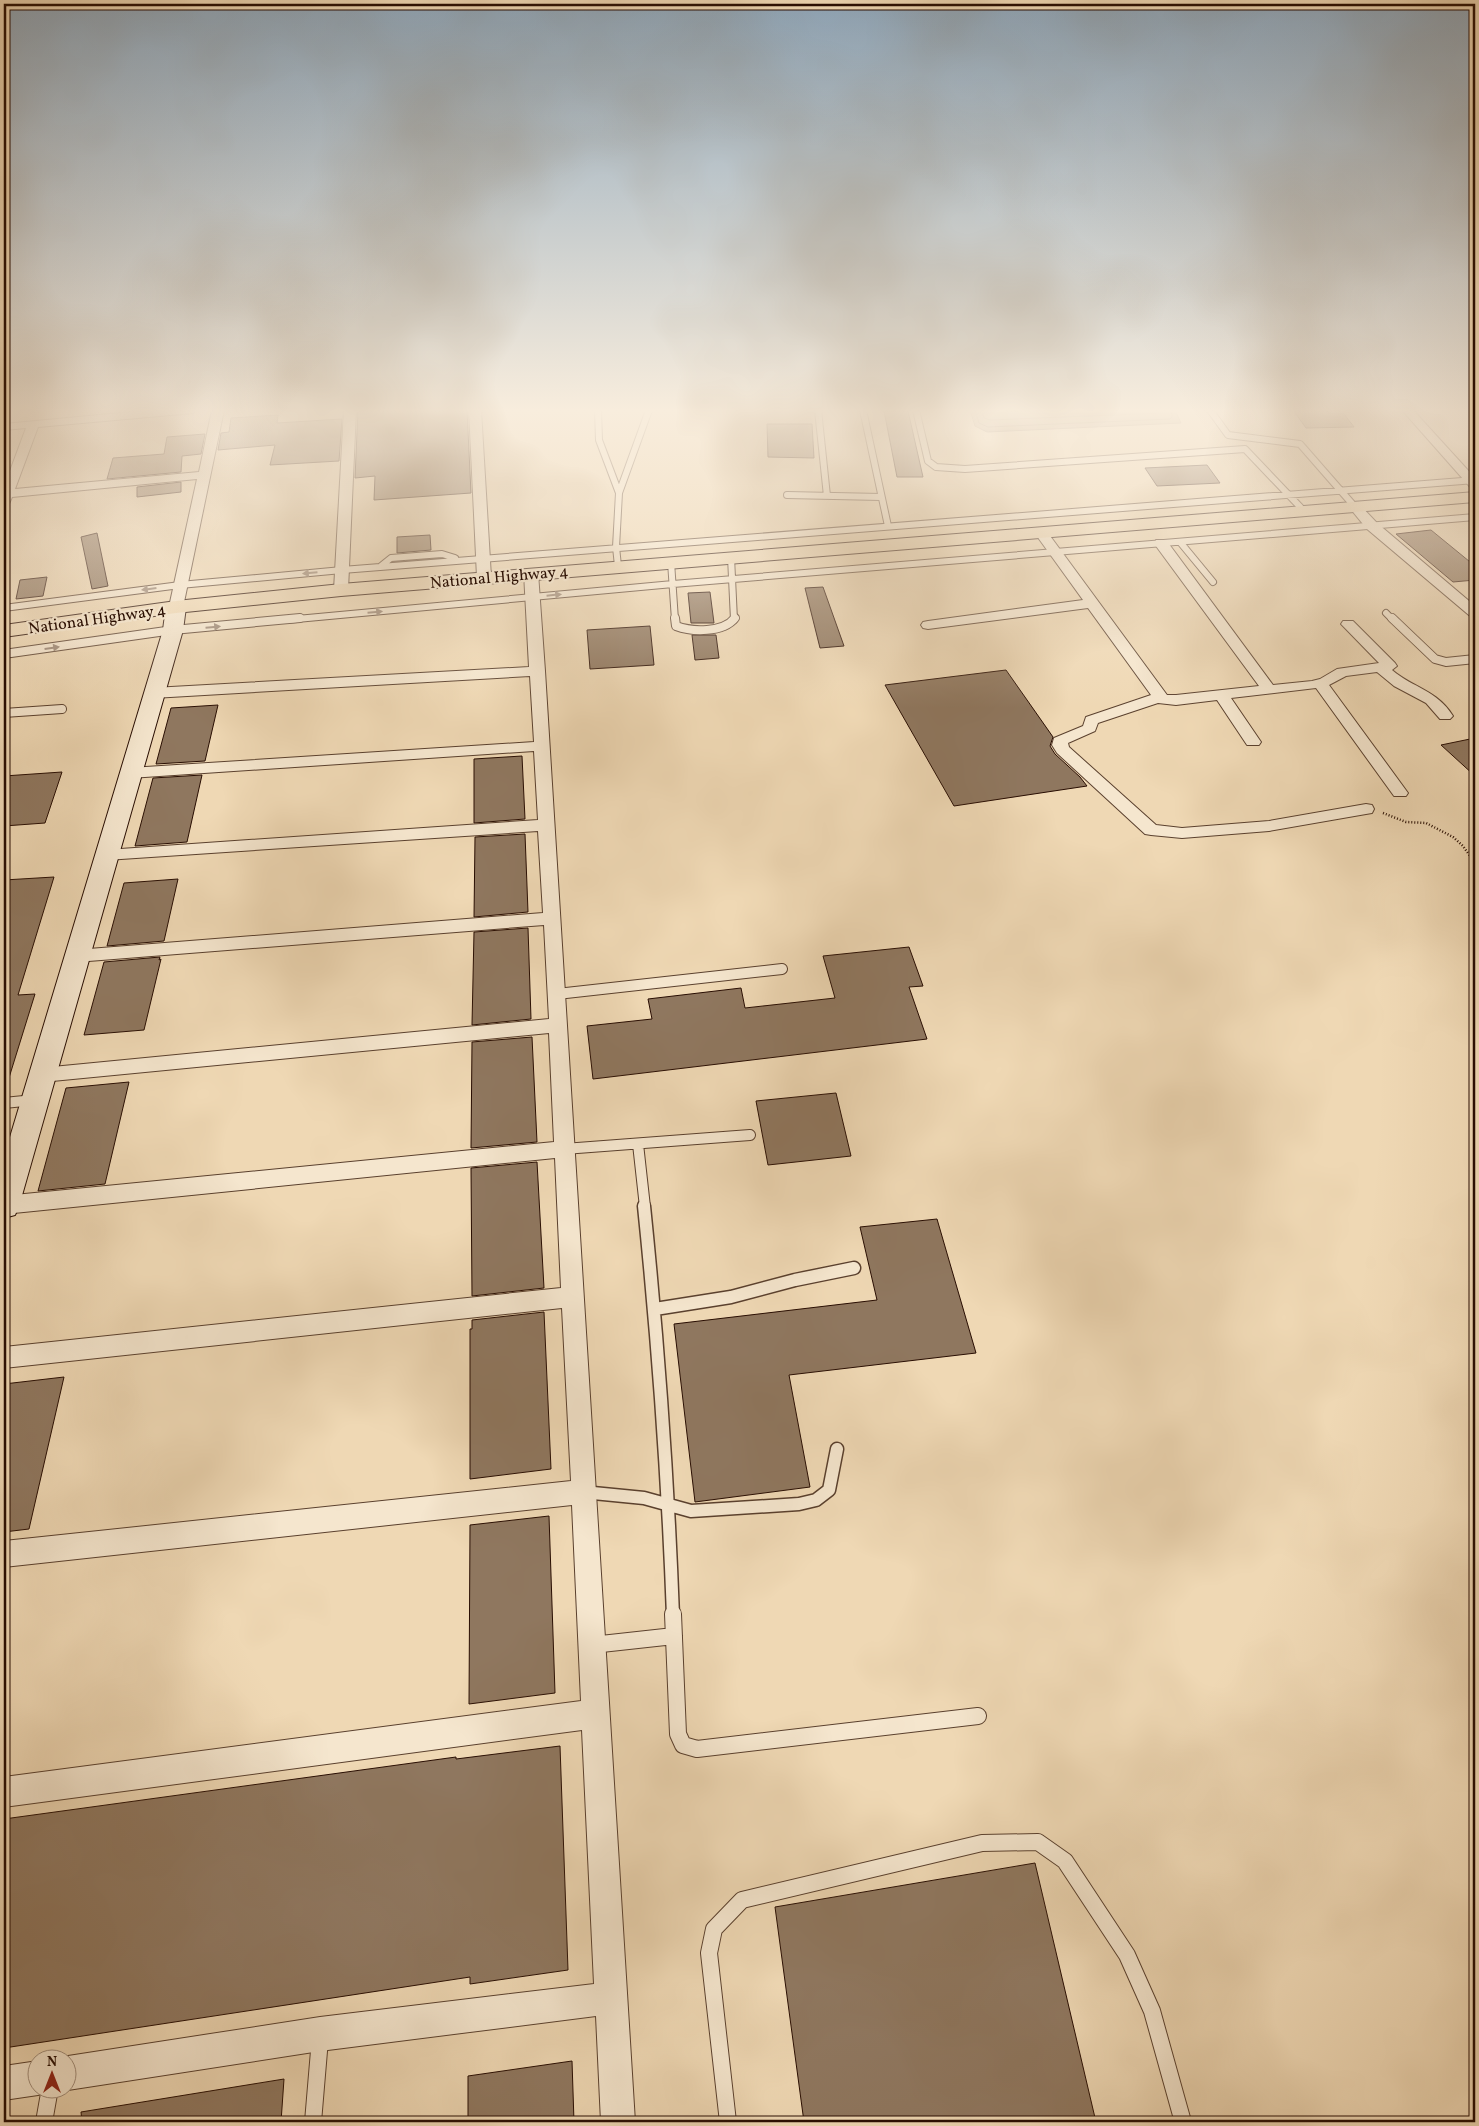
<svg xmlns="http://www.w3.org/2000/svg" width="1479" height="2126" viewBox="0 0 1479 2126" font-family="Vollkorn,serif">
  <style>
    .water { fill: #ab9377; stroke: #775d48 }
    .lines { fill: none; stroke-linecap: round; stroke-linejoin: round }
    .shore { stroke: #6a503c; stroke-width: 1 }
    .building { fill: #8f775f; stroke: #280d02 }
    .lane-far4-casing { stroke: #5a402e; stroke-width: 8 }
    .lane-far3-casing { stroke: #5a402e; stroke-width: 10 }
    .lane-far2-casing { stroke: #5a402e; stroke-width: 12 }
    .lane-far1-casing { stroke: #5a402e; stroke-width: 15 }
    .lane-casing { stroke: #5a402e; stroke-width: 18 }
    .street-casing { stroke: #5a402e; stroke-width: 2 }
    .secondary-casing { stroke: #280d02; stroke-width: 2 }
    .highway-casing { stroke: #280d02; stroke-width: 2 }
    .path { stroke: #280d02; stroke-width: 2.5; stroke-dasharray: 1 2; stroke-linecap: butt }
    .lane-far4 { stroke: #f5e6ce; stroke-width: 6 }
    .lane-far3 { stroke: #f5e6ce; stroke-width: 8 }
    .lane-far2 { stroke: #f5e6ce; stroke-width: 10 }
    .lane-far1 { stroke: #f5e6ce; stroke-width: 12 }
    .lane { stroke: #f5e6ce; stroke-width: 16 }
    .street { fill: #f5e6ce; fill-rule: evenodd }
    .secondary { fill: #f5e6ce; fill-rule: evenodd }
    .highway { fill: #efd8b4; fill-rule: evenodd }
    .oneway { fill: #998472 }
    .labels { text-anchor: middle; stroke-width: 4.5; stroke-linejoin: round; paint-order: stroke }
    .far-street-label { font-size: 16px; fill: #280d02; stroke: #f5e6ce }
  </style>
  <rect width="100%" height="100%" fill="#efd8b4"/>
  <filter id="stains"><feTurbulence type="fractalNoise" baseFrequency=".004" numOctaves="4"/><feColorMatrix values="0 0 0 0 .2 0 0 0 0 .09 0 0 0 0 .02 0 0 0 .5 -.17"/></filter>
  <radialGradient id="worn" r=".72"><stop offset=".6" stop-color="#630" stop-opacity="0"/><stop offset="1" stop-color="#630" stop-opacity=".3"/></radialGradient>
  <path class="water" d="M970 410H1175L1181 423 987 432 975 426Z"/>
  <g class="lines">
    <path class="shore" d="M975 410 979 423 988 427 1170 419 1172 417 1171 410
      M982 410 984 418 990 420 1162 413 1165 410
      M989 410 992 413 1049 410"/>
  </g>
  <path class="building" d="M358 410H467L471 493 374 500 375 476 355 478Z
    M1293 410H1341L1354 427 1306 428Z
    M884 411H908L923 477H897Z
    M278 415 277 423 342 419 339 461 270 465 275 445 218 450 221 433 229 432 231 418Z
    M767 424H812L814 458 768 457Z
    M205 434 201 454 182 456 181 472 107 479 113 458 164 454 167 437Z
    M1207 465 1220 483 1157 486 1145 468Z
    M181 482V492L137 497V487Z
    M1431 530 1475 566V580L1453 582 1396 534Z
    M97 533 108 586 92 589 81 537Z
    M430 535 431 550 397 553V537Z
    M47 577 43 596 16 599 20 580Z
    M823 587 844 646 820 648 805 588Z
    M710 592 714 623H691L688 593Z
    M650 626 654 665 590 669 587 630Z
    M692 635H716L719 658 695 660Z
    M1006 670 1053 737 1050 746 1055 754 1080 777 1087 786 954 806 885 685Z
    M218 705 205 761 156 764 171 708Z
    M1475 738V776L1441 745Z
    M522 756 525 819 474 823V759Z
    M62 772 45 823 4 826V776Z
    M202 775 187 842 135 846 153 778Z
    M525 834 528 912 474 917 475 837Z
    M54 877 18 995 35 994 8 1081H4V880Z
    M178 879 164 941 107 946 124 883Z
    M528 928 531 1019 472 1025 474 932Z
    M909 947 923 986 909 987 927 1039 593 1079 587 1026 652 1019 648 999 741 988 745 1008 835 998 823 956Z
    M160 957 159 960 161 959 144 1030 84 1035 104 962Z
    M532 1037 537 1142 471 1148 472 1042Z
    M129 1082 105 1184 38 1191 66 1088Z
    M836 1093 851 1156 768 1165 756 1101Z
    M537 1162 544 1288 472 1296 471 1168Z
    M937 1219 976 1353 789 1375 810 1487 695 1502 674 1324 877 1300 860 1227Z
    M544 1312 551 1469 470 1479V1329H472V1320Z
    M64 1377 29 1529 4 1532V1384Z
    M549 1516 555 1693 469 1704 470 1525Z
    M560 1746 568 1970 470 1984V1977L4 2048V1819L456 1757V1759Z
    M1035 1863 1096 2122H804L775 1907Z
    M572 2061 574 2122H468V2076Z
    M284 2079 281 2122H82L81 2112Z"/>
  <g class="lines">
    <g class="lane-far4-casing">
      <path id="lane-far4" d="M598 410 599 440 619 493 616 547 618 566
        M818 410 827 496
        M863 410 888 526
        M916 410 928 461 936 467 965 469 1245 449 1304 511
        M1210 410 1228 435 1300 444 1355 507
        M619 493 649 410
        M787 495 881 497
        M1180 542 1213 582
        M731 557 734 620
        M671 562 675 620
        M381 566 391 558 442 554 455 558
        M4 608 180 585 342 570 1475 480
        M1386 613 1393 620
        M286 620 673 584 1475 517"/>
    </g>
    <g class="lane-far3-casing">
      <path id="lane-far3" d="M675 618 676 626C692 632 723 633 735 618
        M1392 618 1435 659 1446 662 1475 659
        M4 654 173 630 300 618
        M4 713 62 709"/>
    </g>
    <g class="lane-far2-casing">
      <path id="lane-far2" d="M557 994 782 969
        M4 1103 34 1100
        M638 1144 645 1207
        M564 1149 750 1135"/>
    </g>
    <g class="lane-far1-casing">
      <path id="lane-far1" d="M644 1206C658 1342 668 1479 673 1616
        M655 1309 731 1297 795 1280 854 1268
        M583 1492 644 1498 691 1511 799 1504 816 1500 829 1490 837 1449"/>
    </g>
    <g class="lane-casing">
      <path id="lane" d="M673 1614 678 1734 683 1745 697 1749 978 1716
        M592 1645 674 1636
        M44 2122 50 2088
        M313 2122 320 2039
        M728 2122 709 1953 714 1929 742 1900 982 1843 1038 1842 1065 1861 1127 1955 1152 2011 1183 2122"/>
    </g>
    <g class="street-casing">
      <path id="street" d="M152 410H198L193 413 38 427 15 489 199 472 212 410H224L183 607 176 611 169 607 197 479 12 497 8 506 4 507V487L26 428 4 430V424Z
        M344 410H356L348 590 341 594 334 590Z
        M469 410H481L491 577 484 581 477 577Z
        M1402 410H1413L1475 478V489L1471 488Z
        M1355 503 1359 504 1377 523 1475 606V617L1470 616 1367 529 1349 507Z
        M1040 528 1045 529 1167 695H1176L1259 686 1156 546 1155 543 1156 540H1166L1273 685 1312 681 1320 679 1337 669 1379 663 1341 624 1343 621H1353L1395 663 1397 666 1392 670C1413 688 1437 690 1453 716L1450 719H1440L1426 703 1394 686 1377 672 1346 676 1329 685 1408 793 1406 796H1394L1316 688 1231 698 1261 742 1259 745H1247L1217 700 1176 705 1158 703 1098 723 1095 731 1068 743 1069 747 1156 825 1182 828 1269 821 1366 804 1372 805 1374 809 1372 813 1366 814 1269 831 1182 838 1151 835 1145 834 1057 753 1052 745 1054 738 1083 726 1086 717 1151 695 1088 608 928 629 923 628 921 625 923 622 928 621 1083 600 1034 532Z
        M531 569 538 573 545 671 635 2122H601L596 2016 320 2051 68 2090 65 2088H68V2058H62L68 2056 320 2017 594 1984 582 1730 4 1807V1777L581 1701 572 1505 4 1567V1541L571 1481 562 1308 4 1368V1347L561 1288 555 1158 4 1214V1196L554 1142 549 1033 42 1082 35 1080 32 1075 35 1070 42 1068 549 1019 544 925 76 962 69 960 67 956 69 952 76 950 543 913 538 831 106 860 100 859 97 855 100 851 106 850 538 820 534 751 130 778 124 776 122 773 124 770 130 768 534 742 530 676 153 698 148 696 145 693 148 690 153 688 529 667 524 573Z
        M38 2061V2088H50V2090L38 2095 4 2100V2066Z"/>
    </g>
    <g class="secondary-casing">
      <path id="secondary" d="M176 601 183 603 186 607 183 630 19 1206 15 1215 4 1218V1157L163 630 166 607 169 603Z"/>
    </g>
    <g class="highway-casing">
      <path id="highway" d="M1475 492V502L341 596 176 613 4 637V625L176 601 341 584Z"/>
    </g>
    <path class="path" d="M1383 813 1406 822 1426 823 1453 837 1463 846 1475 863"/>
    <use href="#lane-far4" class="lane-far4"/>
    <use href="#lane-far3" class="lane-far3"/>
    <use href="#lane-far2" class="lane-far2"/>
    <use href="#lane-far1" class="lane-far1"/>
    <use href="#lane" class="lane"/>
    <use href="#street" class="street"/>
    <use href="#secondary" class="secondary"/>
    <use href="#highway" class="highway"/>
  </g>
  <defs><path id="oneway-solid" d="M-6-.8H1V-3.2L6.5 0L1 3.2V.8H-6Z" transform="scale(1.25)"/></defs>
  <g class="oneway">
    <use href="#oneway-solid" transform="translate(310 573) rotate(175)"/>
    <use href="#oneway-solid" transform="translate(149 589) rotate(173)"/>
    <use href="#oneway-solid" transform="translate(554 595) rotate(-6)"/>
    <use href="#oneway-solid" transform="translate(375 612) rotate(-5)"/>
    <use href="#oneway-solid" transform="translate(213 627) rotate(-5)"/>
    <use href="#oneway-solid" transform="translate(52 648) rotate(-8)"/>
  </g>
  <linearGradient id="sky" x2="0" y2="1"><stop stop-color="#8fa7bb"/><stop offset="0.58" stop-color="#f8eddd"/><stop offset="1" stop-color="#f8eddd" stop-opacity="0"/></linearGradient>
  <rect width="1479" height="708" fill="url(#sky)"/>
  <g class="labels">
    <g class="far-street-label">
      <text transform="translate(499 576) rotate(-5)" y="6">National Highway 4</text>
      <text transform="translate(97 618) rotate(-8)" y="6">National Highway 4</text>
    </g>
  </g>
  <rect width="1479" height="2126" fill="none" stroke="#efd8b4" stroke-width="20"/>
  <rect x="5" y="5" width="1469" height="2116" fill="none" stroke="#280d02" stroke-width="2.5"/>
  <rect x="10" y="10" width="1459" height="2106" fill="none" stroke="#280d02"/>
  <g transform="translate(52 2074)"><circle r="24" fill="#f5e6ce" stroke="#a38f7c"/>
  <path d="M0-4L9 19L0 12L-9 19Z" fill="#8f2418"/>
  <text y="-8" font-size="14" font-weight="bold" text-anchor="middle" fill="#280d02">N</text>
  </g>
  <rect width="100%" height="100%" filter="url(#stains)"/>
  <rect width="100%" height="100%" fill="url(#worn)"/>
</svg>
